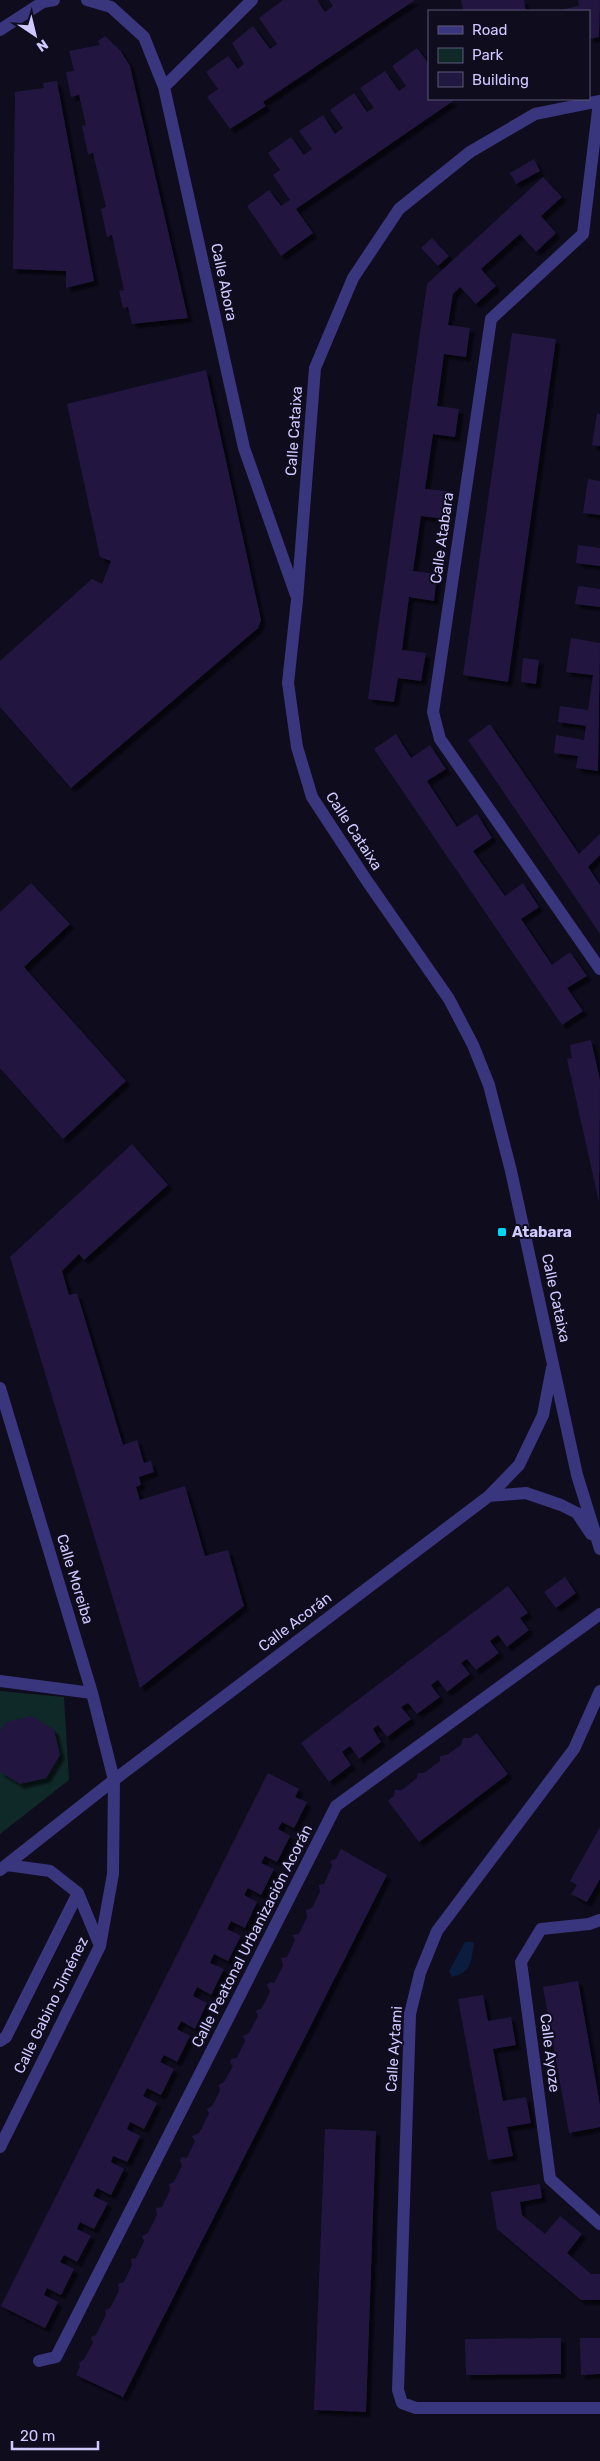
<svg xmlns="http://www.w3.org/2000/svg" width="600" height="2461" viewBox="0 0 600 2461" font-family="Rubik,sans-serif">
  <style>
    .green { fill: #0f2828 }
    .water { fill: #0a1d3f }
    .building { fill: #20183f; filter: url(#shadow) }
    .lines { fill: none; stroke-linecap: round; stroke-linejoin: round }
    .minor { stroke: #3a367e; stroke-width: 12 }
    .poi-dot { fill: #00d7f4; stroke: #0f0c1e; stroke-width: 2 }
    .labels { text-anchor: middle; stroke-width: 4; stroke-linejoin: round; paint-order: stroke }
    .street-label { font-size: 15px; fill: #d0c9ff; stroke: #0f0c1e }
    .poi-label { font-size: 15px; font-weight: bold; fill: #d0c9ff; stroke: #0f0c1e; text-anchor: start }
  </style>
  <defs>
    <filter id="shadow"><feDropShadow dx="4.5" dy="4.5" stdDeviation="1" flood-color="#0009"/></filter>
  </defs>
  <rect width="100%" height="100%" fill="#0f0c1e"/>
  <path class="green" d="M0 1691 64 1697 69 1780 0 1834Z"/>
  <path class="water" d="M465 1942H473L474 1945C470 1963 472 1972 452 1977L449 1971Z"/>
  <path class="building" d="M283 0H317L325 12 333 6 329 0H415L263 102 266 106 230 129 207 97 218 89 206 72 228 56 238 69 244 64 232 43 253 26 270 49 277 44 259 18Z
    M461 0H524L526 11H463Z
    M578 0H600L599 37 589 39V11H556L579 6Z
    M105 36 120 50 130 66 188 318 132 324 128 307 123 308 119 291 124 290 112 235 107 237 101 209 106 207 93 153 88 154 82 126 86 125 82 108 79 95 71 97 66 72 74 71 69 51 100 45 98 41Z
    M417 48 429 64V99H451L453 101 296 209 313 233 281 256 247 206 269 190 281 206 290 200 273 175 280 170 268 153 291 137 304 155 312 149 299 131 323 115 335 134 343 128 330 110 354 93 367 112 374 108 360 88 385 71 399 91 406 86 392 66Z
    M57 81 94 281 66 288V271L13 269 15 92 44 88 43 83Z
    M534 159 540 171 516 184 510 173Z
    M543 177 562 197 541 216 556 233 536 252 520 234 481 269 496 286 476 304 460 287 453 294 448 325 470 328 466 357 444 354 437 406 459 409 455 437 433 434 425 489 448 491 444 519 421 516 413 571 437 574 434 601 409 597 402 650 426 653 421 681 398 678 394 702 368 699 427 284Z
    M432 238 449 256 438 266 421 248Z
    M512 333 556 339 508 682 463 675Z
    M206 370 261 620 258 628 71 788 0 707V661L92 579 102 584 111 561 100 557 67 404Z
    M597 413 600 414V446L592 445Z
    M588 479 600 481V515L583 513Z
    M578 545 600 548V566L576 563Z
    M578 586 600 589V607L575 604Z
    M571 638 600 643 598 771 576 768 578 756 554 753 556 735 584 740 586 726 558 722 560 706 588 710 593 675 566 672Z
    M523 658 539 660 536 684 521 682Z
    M490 724 579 854 600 834V855L588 867 600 885V934L468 740Z
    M396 734 411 758 430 745 446 769 427 781 457 827 477 814 492 838 473 851 505 896 523 883 539 907 521 919 552 965 570 952 587 976 567 988 583 1011 562 1025 374 749Z
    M31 883 70 924 24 967 126 1081 63 1139 0 1068V912Z
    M591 1040 600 1080 599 1202 567 1059 572 1058 570 1045Z
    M132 1144 168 1185 84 1260 79 1254 62 1271 69 1295 77 1293 123 1445 137 1440 144 1463 151 1461 154 1472 139 1477 141 1485 136 1487 140 1500 185 1486 205 1556 228 1550 244 1606 140 1688 10 1257Z
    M565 1577 576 1593 556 1608 544 1592Z
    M508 1586 528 1613 520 1618 529 1630 507 1647 498 1635 490 1641 499 1653 476 1670 467 1659 461 1663 470 1674 447 1692 438 1680 431 1685 440 1697 417 1714 408 1703 401 1707 411 1719 387 1737 378 1725 373 1729 381 1742 359 1759 350 1746 342 1752 351 1765 329 1782 301 1743Z
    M32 1716 54 1730 60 1755 46 1778 20 1784 0 1772V1731L6 1722Z
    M477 1733 508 1774 419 1842 388 1801 394 1796 395 1790H402L417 1778 418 1773H424L440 1761V1756L447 1755 461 1745 463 1738H470Z
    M268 1773 299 1789 295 1797 307 1802 294 1828 282 1822 278 1829 290 1836 277 1862 265 1856 261 1863 274 1869 261 1895 248 1888 244 1895 257 1902 245 1928 231 1921 227 1929 241 1936 228 1961 214 1954 210 1963 224 1969 211 1995 197 1987 193 1996 207 2003 195 2029 181 2021 177 2029 190 2036 177 2062 164 2055 160 2062 174 2069 161 2095 147 2088 143 2096 157 2103 144 2129 130 2122 127 2129 140 2136 127 2162 113 2156 111 2162 124 2169 111 2195 97 2188 93 2196 108 2203 94 2229 80 2222 77 2229 91 2236 77 2262 64 2255 60 2262 74 2269 61 2295 47 2288 44 2295 58 2302 45 2328 1 2306Z
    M600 1827V1879L587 1902 571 1894 577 1885 570 1881Z
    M341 1849 387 1875 123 2397 76 2375 80 2367 79 2363 84 2359 93 2343 91 2337 96 2335 106 2315 105 2310 110 2308 119 2291 118 2284 124 2282 132 2265 131 2259 136 2258 144 2241 142 2236 148 2233 157 2215 156 2208 162 2207 170 2190 169 2184 174 2182 182 2166 180 2160 182 2157 187 2158 195 2141 192 2136 199 2133 209 2114 207 2109 212 2106 220 2091 219 2085 224 2082 233 2066 230 2063 231 2059 237 2058 245 2041 243 2036 249 2033 258 2016 256 2011 262 2008 270 1992 267 1985 270 1982 274 1983 283 1966 281 1958 287 1957 295 1941 293 1935 299 1934 307 1917 306 1910 312 1908 320 1892 319 1885 324 1884 332 1866 330 1861 336 1859Z
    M578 1981 600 2105V2127L569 2133 543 1987Z
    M483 1995 488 2021 511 2017 516 2045 493 2049 503 2101 526 2097 531 2123 507 2127 513 2156 488 2160 458 1999Z
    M325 2129 376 2131 366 2412 314 2410Z
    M540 2184 542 2198 520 2202 522 2215 545 2234 560 2216 582 2234 567 2253 591 2274H600V2300H581L497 2229 491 2192Z
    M561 2338V2374L466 2375 465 2339Z
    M580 2338H600V2374L581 2375Z"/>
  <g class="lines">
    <path class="minor" d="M87 0 111 7 144 37 164 87 244 448 296 595
      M0 30 43 2 54 0
      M164 87 252 0
      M600 101 535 114 470 152 399 209 353 278 315 368 297 600 288 683 297 747 312 797 367 881 449 999 473 1045 489 1085 511 1171 577 1475 600 1549
      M599 102 583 234 491 319 433 712 440 739 600 969
      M0 1388 92 1693 114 1780 113 1874 100 1946 0 2147
      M489 1496 526 1493 561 1505 577 1513 591 1534
      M0 1681 92 1693
      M600 1691 574 1749 437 1931 420 1973 410 2014 398 2390 402 2403 416 2408H600
      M7 1865 50 1871 78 1893 100 1946
      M0 1870 114 1780 489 1496 519 1465 543 1415 552 1368
      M600 1920 589 1924 541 1929 521 1962 550 2179 600 2224
      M0 2041 6 2037 78 1893
      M39 2361 56 2357 336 1806 600 1614"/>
  </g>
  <rect class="poi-dot" x="497" y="1227" width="10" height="10" rx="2.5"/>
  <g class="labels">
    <g class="street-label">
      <text transform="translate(224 282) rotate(78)" y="5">Calle Abora</text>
      <text transform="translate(294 431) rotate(-86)" y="5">Calle Cataixa</text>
      <text transform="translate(442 538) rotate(-82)" y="5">Calle Atabara</text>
      <text transform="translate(354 831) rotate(57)" y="5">Calle Cataixa</text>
      <text transform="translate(556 1298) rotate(78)" y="5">Calle Cataixa</text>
      <text transform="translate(75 1579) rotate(73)" y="5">Calle Moreiba</text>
      <text transform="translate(295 1622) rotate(-37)" y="5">Calle Acorán</text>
      <text transform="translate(252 1936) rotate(-63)" y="5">Calle Peatonal Urbanización Acorán</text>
      <text transform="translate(51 2005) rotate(-64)" y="5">Calle Gabino Jiménez</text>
      <text transform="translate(394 2049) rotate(-86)" y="5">Calle Aytami</text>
      <text transform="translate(550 2053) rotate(83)" y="5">Calle Ayoze</text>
    </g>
    <g class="poi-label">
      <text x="512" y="1237">Atabara</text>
    </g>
  </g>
  <rect x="428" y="10" width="162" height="90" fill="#0f0c1e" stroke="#5c5878"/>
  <rect x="438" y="26" width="25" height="8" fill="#3a367e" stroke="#5c5878"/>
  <text x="472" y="35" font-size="15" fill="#d0c9ff">Road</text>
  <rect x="438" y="48" width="25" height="15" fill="#0f2828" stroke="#5c5878"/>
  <text x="472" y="60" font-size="15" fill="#d0c9ff">Park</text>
  <rect x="438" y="72" width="25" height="15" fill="#20183f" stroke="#5c5878"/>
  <text x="472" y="85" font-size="15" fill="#d0c9ff">Building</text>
  <g transform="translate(35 35) rotate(145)" stroke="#0f0c1e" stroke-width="4" paint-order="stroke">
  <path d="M0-4L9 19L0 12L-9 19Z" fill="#d0c9ff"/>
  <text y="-8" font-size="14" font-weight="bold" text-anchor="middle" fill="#d0c9ff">N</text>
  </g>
  <path d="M12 2441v8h86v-8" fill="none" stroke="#d0c9ff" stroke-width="2.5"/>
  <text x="20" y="2441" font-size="15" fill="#d0c9ff" stroke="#0f0c1e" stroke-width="4" paint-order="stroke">20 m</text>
</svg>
